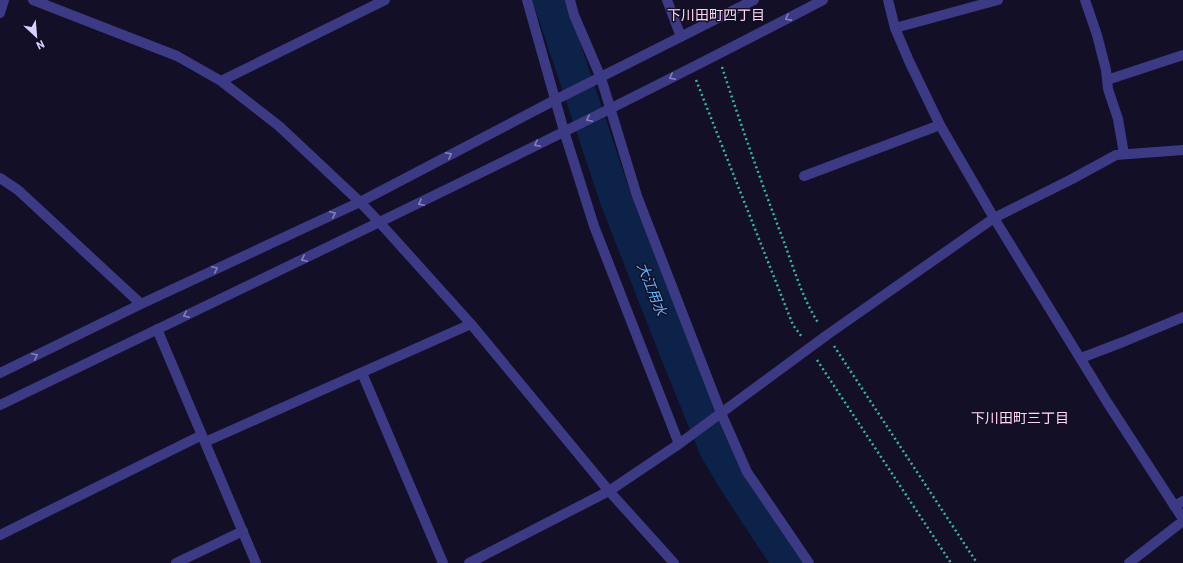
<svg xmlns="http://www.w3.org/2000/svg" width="1183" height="563" viewBox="0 0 1183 563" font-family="Barlow,'Noto Sans JP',sans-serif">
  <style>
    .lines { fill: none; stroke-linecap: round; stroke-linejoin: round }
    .river { stroke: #0c2248; stroke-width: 32 }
    .path { stroke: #2fb8b0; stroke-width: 2.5; stroke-dasharray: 2 3; stroke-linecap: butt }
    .minor { stroke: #3d3a85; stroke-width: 10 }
    .oneway { stroke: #837fbc }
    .labels { text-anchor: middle; stroke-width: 3; stroke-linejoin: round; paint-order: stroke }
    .neighbourhood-label { font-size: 14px; fill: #ffd6f0; stroke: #130f26 }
    .water-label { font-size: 14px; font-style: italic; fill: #62b6ff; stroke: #130f26 }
  </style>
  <rect width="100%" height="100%" fill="#130f26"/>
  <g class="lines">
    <path class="river" d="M549 0 616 200 676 353 715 449 736 484 788 563"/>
    <path class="path" d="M722 67C741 126 762 184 784 242 794 269 803 300 819 324
      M696 80 793 325 802 337
      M834 346 977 563
      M817 360 951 563"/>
    <path class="minor" d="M33 0 177 56 221 81 279 126 360 202 380 223 471 324 609 491 674 563
      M527 0 564 131 594 226 679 444
      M570 0 574 15 601 78 637 196 721 413 747 472 809 563
      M667 0 681 37
      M888 0 895 28 909 61 940 125 994 218 1107 402 1183 519
      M1085 0 1097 35 1106 70 1108 89 1118 119 1124 154
      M0 13 4 0
      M895 28 998 0
      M1107 80 1183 55
      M221 81 385 0
      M804 176 940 125
      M0 178 18 190 141 304
      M157 329 256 563
      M1081 358 1123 342 1183 317
      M0 373 141 304 360 202 555 100 754 0
      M362 373 443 563
      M0 405C275 272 552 142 823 0
      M205 442 471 324
      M1174 506 1183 501
      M0 535 202 435
      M176 563 243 531
      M469 563 609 491 679 444 827 335 994 218 1072 179 1116 155 1183 150
      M1129 563 1183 521"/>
  </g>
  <defs><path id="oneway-chevron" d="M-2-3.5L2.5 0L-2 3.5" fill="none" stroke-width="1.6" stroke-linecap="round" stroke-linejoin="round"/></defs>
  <g class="oneway">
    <use href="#oneway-chevron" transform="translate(788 18) rotate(152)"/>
    <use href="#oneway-chevron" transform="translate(672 77) rotate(153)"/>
    <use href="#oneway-chevron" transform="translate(589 119) rotate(155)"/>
    <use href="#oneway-chevron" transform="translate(537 144) rotate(153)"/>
    <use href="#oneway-chevron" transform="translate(449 155) rotate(-27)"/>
    <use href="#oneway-chevron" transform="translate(421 203) rotate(153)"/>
    <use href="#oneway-chevron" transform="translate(333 214) rotate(-25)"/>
    <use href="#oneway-chevron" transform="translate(304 259) rotate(155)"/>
    <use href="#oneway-chevron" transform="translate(215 269) rotate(-25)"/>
    <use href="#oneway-chevron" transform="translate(186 315) rotate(155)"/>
    <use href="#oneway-chevron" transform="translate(35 356) rotate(-26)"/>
  </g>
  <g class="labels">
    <g class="neighbourhood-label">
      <text x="716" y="20">下川田町四丁目</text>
      <text x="1020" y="423">下川田町三丁目</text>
    </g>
    <g class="water-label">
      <text transform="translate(652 289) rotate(68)" y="5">大江用水</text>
    </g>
  </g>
  <g transform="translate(36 36) rotate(154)" stroke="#130f26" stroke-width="3" paint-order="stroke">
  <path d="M0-3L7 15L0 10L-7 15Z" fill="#d9d4ff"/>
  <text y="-6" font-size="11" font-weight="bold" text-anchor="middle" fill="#d9d4ff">N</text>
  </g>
</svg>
